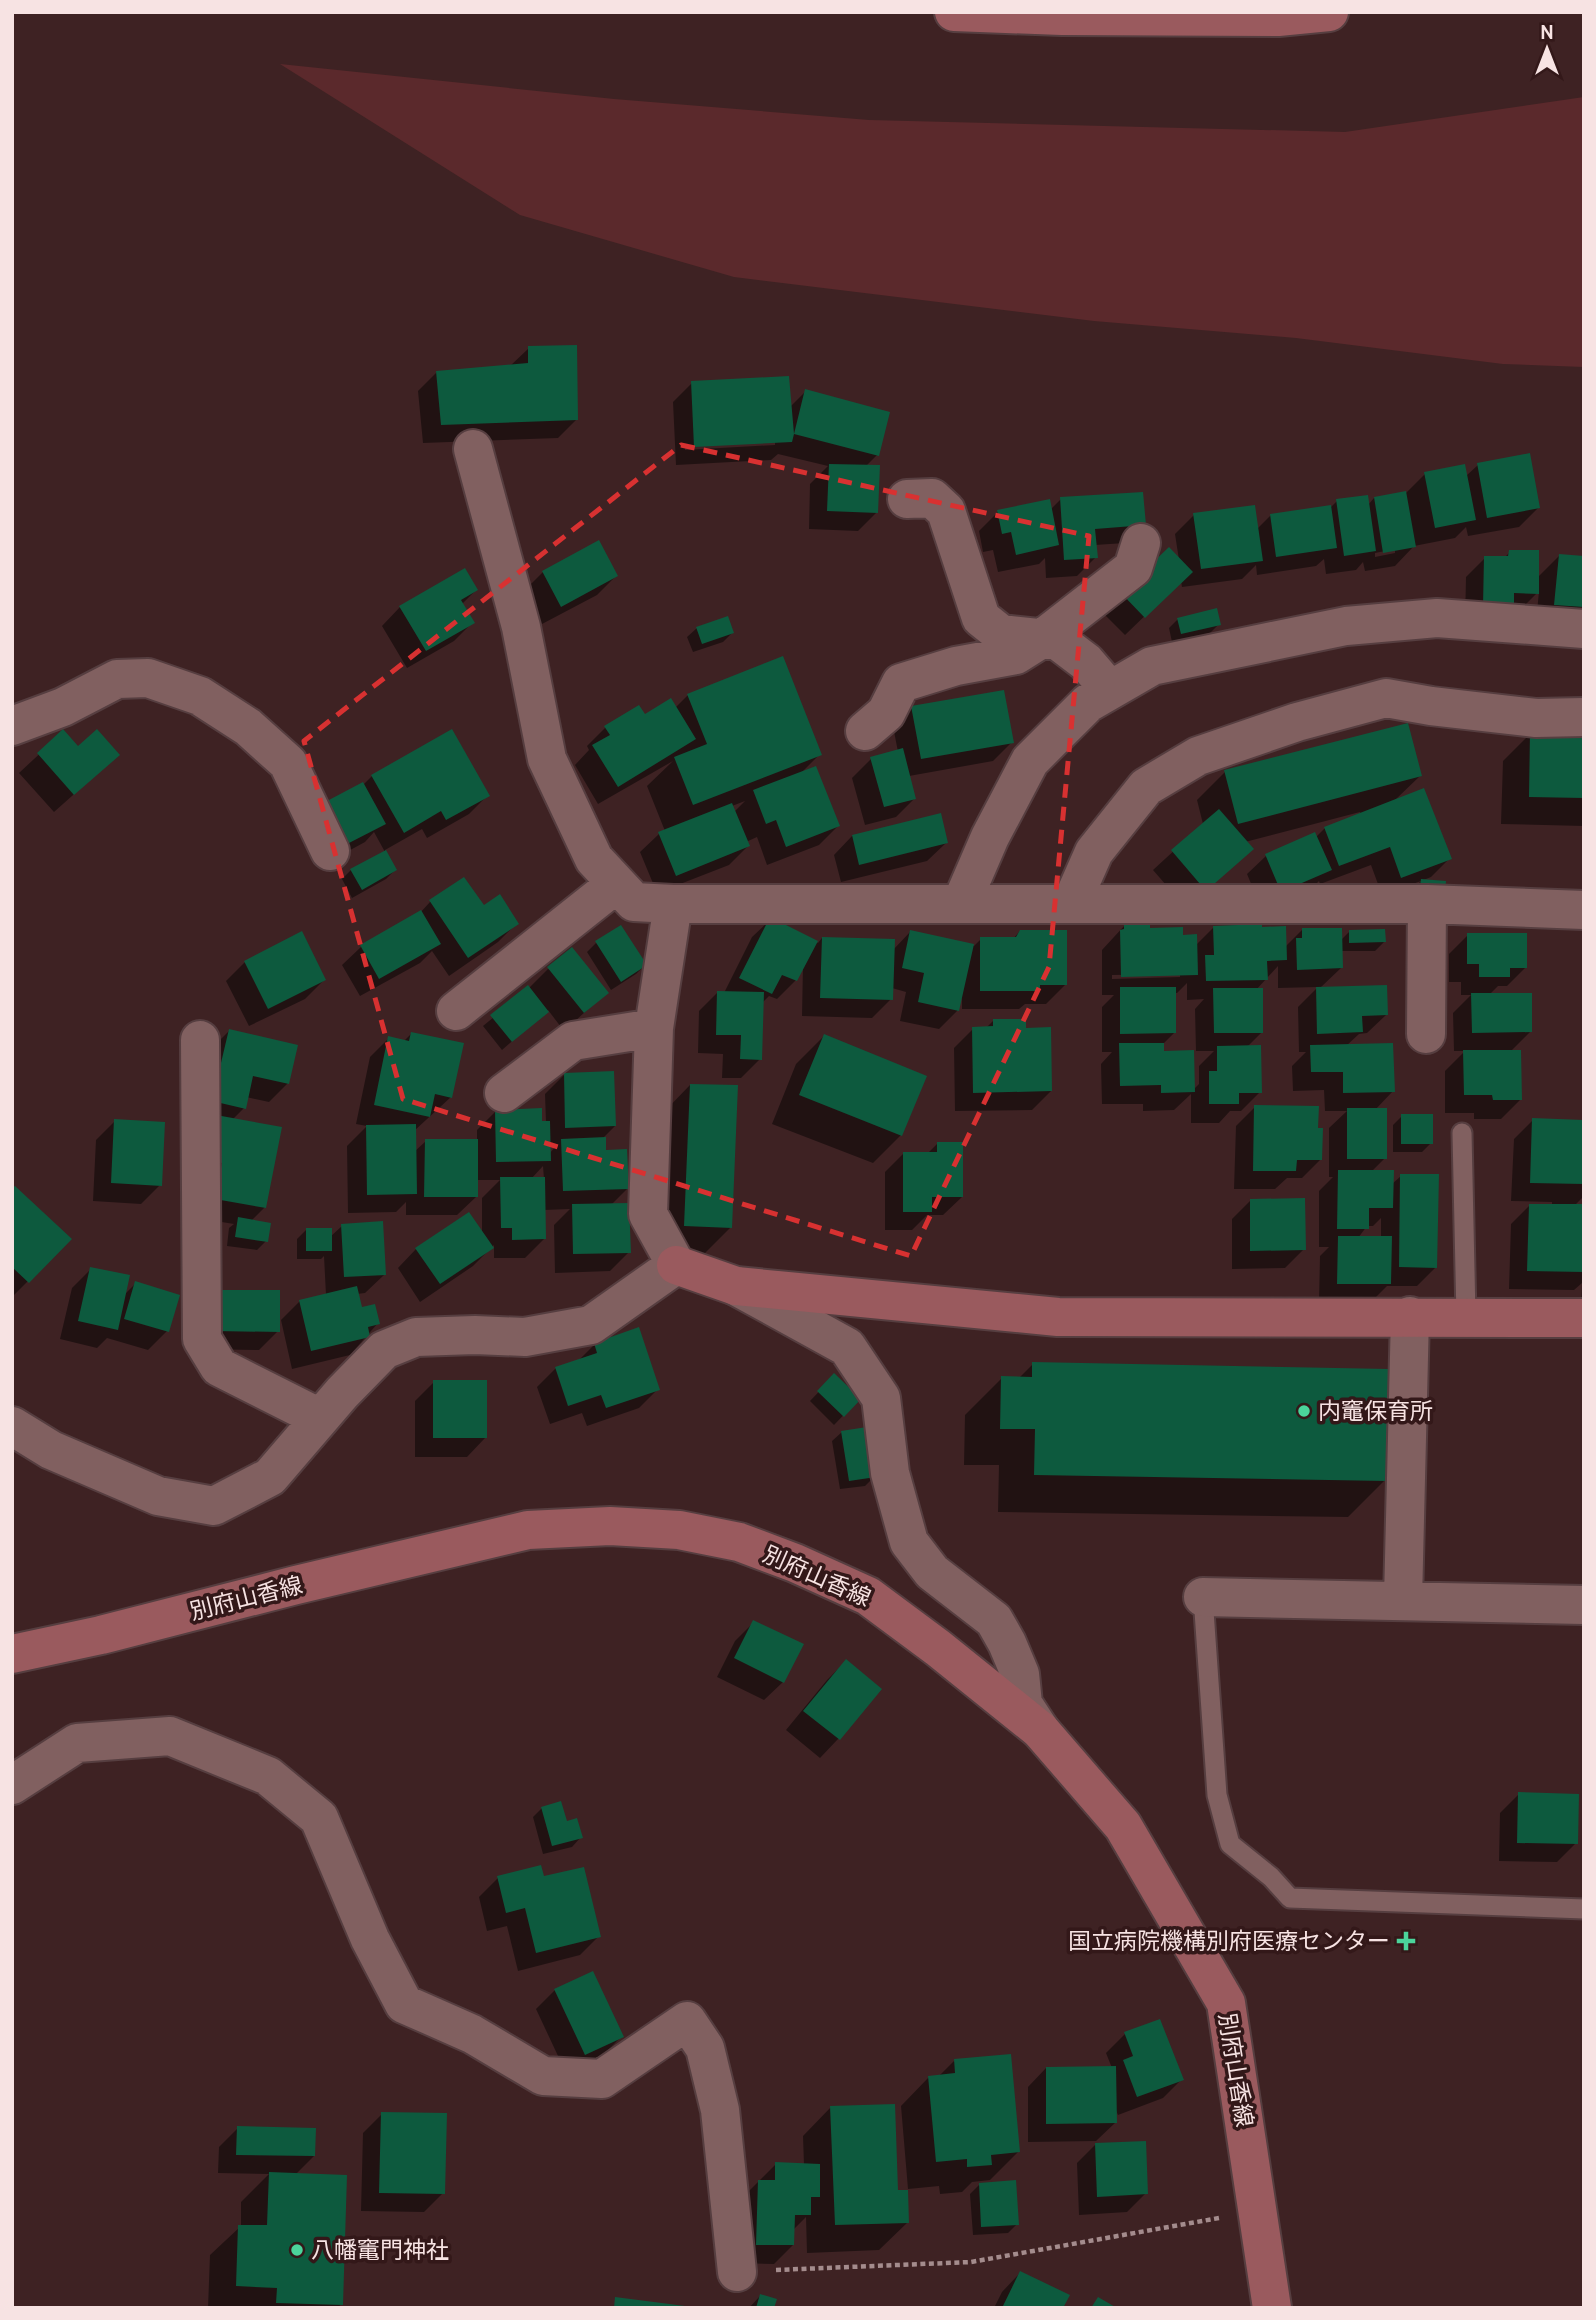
<svg xmlns="http://www.w3.org/2000/svg" width="1596" height="2320" viewBox="0 0 1596 2320" font-family="Cabin,'Noto Sans JP',sans-serif">
  <style>
    .green { fill: #5b292c }
    .shadow { fill: #0007; fill-rule: evenodd }
    .building { fill: #0d5a3e }
    .lines { fill: none; stroke-linecap: round; stroke-linejoin: round }
    .lane-casing { stroke: #563e40; stroke-width: 23 }
    .street-casing { stroke: #563e40; stroke-width: 42 }
    .secondary-casing { stroke: #563e40; stroke-width: 42 }
    .path { stroke: #a48c8d; stroke-width: 4.5; stroke-dasharray: 5 3.5; stroke-linecap: butt }
    .lane { stroke: #816060; stroke-width: 19 }
    .street { stroke: #816060; stroke-width: 38 }
    .secondary { stroke: #9a5a5e; stroke-width: 38 }
    .marked { fill: none; stroke: #d83131; stroke-width: 5; stroke-dasharray: 14 9; stroke-linejoin: round }
    .poi-dot { fill: #4bd49b; stroke: #331819; stroke-width: 2.5 }
    .labels { text-anchor: middle; stroke-width: 7; stroke-linejoin: round; paint-order: stroke }
    .poi-label { font-size: 23px; fill: #f7e3e3; stroke: #331819; text-anchor: start }
    .street-label { font-size: 23px; fill: #f7e3e3; stroke: #331819 }
  </style>
  <rect width="100%" height="100%" fill="#3e2223"/>
  <path class="green" d="M280 64 614 99 869 120 1345 132 1584 97V367L1503 364 1296 338 1094 321 734 277 520 215Z"/>
  <path class="shadow" d="M529 348 577 419 558 438 423 443 418 391 437 372 510 366Z
    M692 383 790 407 806 391 877 455 866 466 877 512 858 531 809 529 810 484 828 466 778 454 771 460 676 465 673 402ZM775 441V445L685 450V446Z
    M1478 465 1538 508 1519 527 1468 536 1466 527 1455 538 1414 546 1395 566 1365 571 1363 562 1356 570 1326 574 1324 559 1316 566 1257 575 1256 565 1242 579 1182 587 1181 581 1125 635 1103 613 1179 560 1175 534 1194 515 1257 529 1271 515 1331 507 1337 501 1368 505 1374 498 1406 493 1425 474 1466 476ZM1395 549V553L1375 557V553Z
    M1061 499 1144 524 1125 543 1095 545 1096 557 1077 576 1046 578 1045 558 1039 564 998 572 993 550 983 552 979 531 998 512 1050 510Z
    M1510 552 1537 578 1559 556 1584 558V627L1536 623 1539 591 1518 612 1465 624 1466 577 1485 558H1504Z
    M543 572 616 576 597 595 542 624 524 591Z
    M476 590 462 604 472 623 454 641 407 668 382 626 400 607Z
    M1178 619 1219 624 1210 633 1172 642 1169 628Z
    M697 628 732 633 723 642 693 652 687 637Z
    M688 695 820 754 801 773 838 826 819 845 767 865 757 837 746 842 748 846 729 865 657 893 640 852 659 834 665 831 647 786 673 761 598 804 575 765 589 750 587 746 606 727 675 708ZM745 801 734 812 732 806Z
    M912 708 1012 742 993 761 909 776 915 798 896 817 865 825 852 778 871 759 898 752 893 726Z
    M63 732 77 748 118 755 54 812 19 773Z
    M1531 733 1584 734V826L1501 824 1503 761Z
    M1225 772 1420 776 1394 801 1450 858 1431 877 1421 881 1444 882 1412 890 1421 881 1382 895 1371 865 1320 884 1319 881 1311 889 1262 910 1247 874 1266 856 1315 838 1325 828 1361 814 1360 812 1245 842 1186 908 1153 870 1203 824 1197 800Z
    M372 776 488 795 469 814 427 838 422 829 385 850 395 870 386 879 352 898 342 879 351 870 385 852 374 832 365 842 330 861 309 822 363 785Z
    M852 836 946 843 927 861 841 882 834 855Z
    M430 902 483 908 517 923 498 942 449 976 432 951 420 963 360 996 342 965 361 947 419 914Z
    M771 919 818 943 822 938 893 950 911 931 974 946 981 939H1013L1020 931 1065 985 1046 1004H1025L1019 1009H962V997L957 1011 939 1029 900 1021 906 992 892 988 891 999 872 1018 802 1016 803 965 796 980 777 999 769 996 762 1003 760 1059 741 1078H722L723 1054 698 1053 699 1011 718 992 724 993 752 937Z
    M1125 925 1181 937 1196 945 1214 927 1285 947 1302 930 1340 941 1350 931 1384 942 1375 951H1341V968L1320 988 1386 1015 1367 1033 1359 1034 1346 1046 1393 1091 1375 1110 1385 1158 1371 1172 1392 1184 1401 1176 1436 1267 1417 1286H1387L1370 1303 1319 1302 1320 1256 1329 1247H1319V1191L1333 1177H1329V1128L1347 1111H1325L1324 1090 1293 1091 1292 1066 1306 1052H1299L1298 1007 1318 987 1278 988V966L1256 990 1262 1032 1247 1047 1260 1092 1241 1111H1230L1219 1123H1191V1094L1174 1110 1143 1111V1104H1102L1101 1064 1112 1052H1102V1007L1114 995H1102V950ZM1180 974V977L1112 979V975ZM1187 983V1000L1204 999 1195 1009 1196 1051H1214L1199 1066V1084L1193 1090 1163 1053 1162 1045 1174 1033V993H1177ZM1381 1218V1238H1358L1367 1226H1373Z
    M1468 935 1526 967 1507 986H1498L1490 994 1531 1031 1510 1052 1520 1100 1501 1119H1474V1113H1445V1071L1465 1051H1454L1453 1013 1471 995H1461V982H1449V954Z
    M596 943 645 965 636 974 611 990 587 952Z
    M245 962 324 980 305 999 249 1026 226 981Z
    M548 969 606 993 564 1031 548 1010 502 1050 483 1026 528 989Z
    M994 1020 1024 1029 1051 1091 1032 1110 955 1111 954 1048 973 1029 986 1028Z
    M229 1031 288 1083 269 1102 246 1097 244 1108 232 1120 265 1207 251 1221 266 1241 257 1250 227 1246 229 1228 234 1224 197 1218 210 1050Z
    M412 1033 451 1097 414 1131V1152L426 1141H477V1130L496 1111 546 1122 545 1094 564 1075 615 1126 604 1137V1152L627 1189 611 1205 629 1252 610 1271 555 1273 554 1225 570 1209 544 1210V1239L525 1258H494V1245L473 1266 420 1302 398 1268 416 1249 482 1234V1198L500 1180H476V1197L457 1215H406V1202L396 1212 348 1213 347 1146 367 1126 356 1124 370 1057 389 1038 404 1041ZM549 1146H556L549 1154ZM543 1166 544 1179H531Z
    M824 1036 901 1135 873 1163 772 1124 796 1064Z
    M690 1085 730 1228 702 1256 656 1253 662 1114Z
    M1255 1107 1316 1129 1321 1159 1302 1178H1287L1275 1189H1234L1236 1126Z
    M1402 1116 1431 1143 1422 1152H1393V1125Z
    M1533 1120 1584 1122V1199V1196L1574 1206H1584V1319H1581L1582 1283 1574 1290 1509 1289 1511 1224 1530 1205 1552 1206V1202L1511 1201 1514 1139Z
    M115 1121 160 1185 141 1204 93 1201 96 1140Z
    M937 1144 962 1197 943 1215H927L912 1230H885V1172L904 1153H928Z
    M12 1191 69 1240 12 1297Z
    M1251 1200 1304 1249 1285 1268 1232 1269V1219Z
    M342 1226 384 1275 365 1293 357 1294 361 1309 378 1323 350 1355 292 1369 281 1320 300 1301 326 1295 324 1256 321 1259H297V1239L306 1230 330 1237Z
    M91 1269 124 1295 136 1283 178 1296 167 1331 148 1350 107 1338 97 1348 60 1339 72 1288Z
    M197 1310 278 1331 259 1350 197 1349Z
    M595 1344 658 1389 639 1408 587 1426 582 1413 550 1424 537 1387 556 1368 578 1361Z
    M1033 1364 1385 1480 1348 1517 998 1512 999 1465H964L965 1415 1002 1378H1019Z
    M834 1376 859 1399 834 1425 810 1401Z
    M434 1382 485 1438 467 1457H415V1401Z
    M842 1432 874 1477 865 1486 840 1489 832 1441Z
    M754 1622 783 1682 764 1700 717 1677 735 1641Z
    M846 1661 880 1689 838 1739 820 1758 786 1730 827 1680Z
    M1519 1794 1576 1843 1557 1862 1499 1861 1500 1813Z
    M542 1808 566 1823 581 1837 572 1847 543 1854 533 1817Z
    M498 1878H543L599 1936 580 1955 518 1971 507 1926 487 1931 479 1897Z
    M555 1990 622 2036 603 2055 566 2073 536 2009Z
    M1125 2034 1182 2079 1163 2098 1118 2115 1115 2108V2123L1096 2141 1028 2142V2087L1046 2068H1112L1106 2053Z
    M954 2061 1018 2152 990 2180 972 2182 962 2192 940 2194 939 2186 908 2189 901 2106 929 2077H938Z
    M831 2107 908 2222 879 2250 807 2253 806 2217 793 2230V2245L774 2264 738 2263 740 2200 776 2164 804 2165 803 2136Z
    M382 2114 443 2193 424 2212 361 2211 363 2133Z
    M238 2128 314 2156 295 2175 341 2304 338 2308H208L210 2255 241 2226V2202L269 2174 218 2173 219 2147Z
    M1096 2144 1146 2193 1127 2212 1079 2215 1077 2163Z
    M979 2185 1017 2224 1008 2233 973 2235 970 2194Z
    M1020 2273 1061 2308H994L1002 2292Z
    M760 2296 773 2308H749Z"/>
  <path class="building" d="M577 345 578 420 441 425 436 371 528 363V346Z
    M789 376 794 434 792 442 694 447 691 381Z
    M805 389 890 412 879 456 794 434Z
    M1530 453 1540 508 1487 518 1477 463Z
    M829 464 880 465 878 513 827 511Z
    M1465 464 1476 520 1435 528 1424 472Z
    M1406 491 1416 547 1383 553 1374 497Z
    M1143 492 1146 525 1095 529 1098 558 1064 560 1060 497Z
    M1368 495 1376 551 1344 556 1336 499Z
    M1050 499 1059 545 1016 555 1011 532 1002 534 997 510Z
    M1255 505 1263 561 1201 569 1193 513Z
    M1331 505 1337 548 1276 557 1270 514Z
    M599 540 618 576 561 607 542 571Z
    M1169 547 1193 572 1145 618 1121 593Z
    M1509 550H1539V594L1514 593V606H1483L1484 556H1508Z
    M1559 554 1584 556V607L1554 605Z
    M465 568 478 590 461 600 475 623 426 651 399 606Z
    M1217 608 1221 625 1181 634 1177 618Z
    M728 616 734 633 702 644 696 627Z
    M783 656 822 755 693 805 674 757 707 744 687 694Z
    M1004 690 1014 743 921 759 911 706Z
    M671 698 696 739 618 787 592 745 610 735 604 726 639 705 645 714Z
    M1408 723 1422 776 1238 824 1224 770Z
    M63 729 78 746 97 729 120 755 74 795 37 753Z
    M452 729 490 796 446 820 441 811 404 833 371 775Z
    M1530 731 1584 733V798L1529 797Z
    M903 748 916 799 884 807 870 757Z
    M816 766 840 826 786 847 776 820 766 824 753 790Z
    M363 782 386 824 349 843 327 801Z
    M1424 788 1452 859 1401 878 1390 847 1339 866 1324 827Z
    M732 803 750 846 676 876 658 832Z
    M1219 809 1254 849 1206 891 1171 850Z
    M941 813 948 843 859 865 852 835Z
    M1315 832 1332 870 1281 892 1265 854Z
    M386 850 397 870 362 890 350 869Z
    M464 877 484 905 500 894 519 924 468 958 429 900Z
    M1421 879 1446 881 1445 894 1419 892Z
    M421 910 441 944 379 979 360 945Z
    M770 917 818 941 797 981 782 975 772 994 739 978Z
    M1150 922V928L1183 927V935L1197 934 1198 975 1121 977 1120 930 1124 929V923Z
    M1262 924V927L1286 926 1287 960 1267 961 1268 980 1206 981 1205 955H1214L1213 926Z
    M621 925 647 965 621 982 595 941Z
    M1302 928H1342L1343 968 1297 970 1296 938H1302Z
    M1385 929 1386 942 1349 943V930Z
    M910 930 974 944 959 1011 918 1002 924 973 902 968Z
    M1020 930H1067V985H1040V991H980V937H1016Z
    M302 931 326 980 268 1009 244 961Z
    M1467 933H1527V968H1510V977H1479V964H1467Z
    M822 937 895 939 893 1000 820 998Z
    M572 947 609 993 584 1013 547 967Z
    M528 985 549 1012 512 1042 490 1015Z
    M1387 985 1388 1015 1362 1016 1363 1032 1317 1034 1316 987Z
    M1120 987H1176V1033L1120 1034Z
    M1213 988H1263V1033H1214Z
    M717 991 764 992 762 1060 740 1059 741 1035H716Z
    M1471 993H1532V1032L1472 1033Z
    M993 1019H1026V1028L1051 1027 1052 1091 973 1093 972 1027 993 1026Z
    M229 1029 298 1045 289 1084 253 1076 246 1109 212 1101Z
    M411 1032 464 1043 452 1098 435 1094 430 1117 374 1105 388 1036 409 1041Z
    M824 1034 927 1076 902 1136 799 1095Z
    M1119 1043H1164V1051L1194 1050 1195 1092 1161 1093V1085L1120 1086Z
    M1393 1043 1395 1092 1343 1093V1072H1311L1310 1045Z
    M1261 1045 1262 1093H1239V1104H1209V1071H1217V1046Z
    M1463 1050H1521L1522 1100H1493L1492 1095H1464Z
    M614 1071 616 1126 565 1128 564 1073Z
    M690 1084 738 1085 732 1228 684 1226Z
    M1254 1105 1319 1106 1318 1128H1323L1322 1160H1297L1296 1171H1253Z
    M542 1108V1121H550L551 1161 496 1162 495 1110Z
    M1347 1108H1387V1159H1347Z
    M1401 1114H1433V1144H1401Z
    M216 1115 282 1127 266 1208 215 1199 222 1163 207 1161Z
    M1532 1118 1584 1120V1184L1530 1183Z
    M114 1119 165 1122 162 1186 111 1183Z
    M416 1124 417 1194 367 1195 366 1125Z
    M606 1137V1150L627 1149 629 1189 563 1191 561 1139Z
    M425 1139H478V1197H424Z
    M937 1142H963V1197H932V1212H903V1152H937Z
    M1338 1170H1394L1393 1208H1369V1229H1337Z
    M1400 1174H1439L1437 1268 1399 1267Z
    M500 1177H545L546 1239 512 1240V1228H501Z
    M15 1186 72 1239 29 1283 12 1267V1188Z
    M1305 1198 1306 1250 1250 1251V1199Z
    M629 1203 631 1253 573 1254 572 1204Z
    M1529 1204H1584V1272L1527 1271Z
    M469 1212 494 1248 440 1284 415 1248Z
    M238 1217 271 1223 268 1242 235 1237Z
    M383 1221 386 1275 344 1277 341 1224Z
    M306 1228H332V1251H306Z
    M1338 1236H1392L1391 1284H1337Z
    M90 1267 130 1275 118 1330 78 1321Z
    M135 1281 180 1295 169 1332 124 1319Z
    M357 1286 362 1307 375 1304 380 1324 368 1327 370 1337 311 1351 299 1300Z
    M216 1290H280V1332L215 1331Z
    M639 1327 660 1390 606 1408 601 1395 568 1406 555 1367 597 1353 594 1343Z
    M1032 1362 1389 1369 1387 1481 1034 1475 1035 1429H1000L1001 1376 1032 1377Z
    M834 1373 861 1399 844 1417 817 1391Z
    M433 1380H487V1438H433Z
    M867 1427 876 1477 849 1481 841 1431Z
    M753 1620 804 1644 784 1683 734 1658Z
    M846 1659 882 1689 840 1740 803 1711Z
    M1518 1792 1579 1794 1578 1844 1517 1843Z
    M561 1801 567 1821 577 1818 583 1838 552 1846 541 1807Z
    M541 1865 544 1876 584 1867 601 1937 536 1953 525 1908 506 1913 497 1876Z
    M593 1971 624 2037 585 2055 554 1989Z
    M1160 2019 1184 2080 1137 2097 1123 2060 1133 2056 1124 2032Z
    M1011 2054 1020 2152 991 2155 992 2165 967 2167V2159L936 2162 928 2076 955 2073 954 2059Z
    M1116 2066 1117 2123 1046 2124V2067Z
    M895 2104 898 2190H908L909 2223 835 2225 830 2106Z
    M381 2112 447 2113 445 2194 379 2193Z
    M237 2126 316 2128 315 2156 236 2155Z
    M1146 2141 1148 2194 1097 2197 1095 2143Z
    M775 2162 820 2164V2197H811V2215H795L794 2245H756L758 2180H775Z
    M269 2172 347 2175 343 2305 276 2303 277 2288 236 2286 238 2225H267Z
    M1016 2180 1019 2225 981 2227 979 2183Z
    M1020 2271 1070 2295 1063 2308H1002Z
    M760 2294 777 2299 774 2308H756Z
    M615 2297 685 2306V2308H614Z
    M1098 2297 1117 2308H1091Z"/>
  <g class="lines">
    <g class="lane-casing">
      <path id="lane" d="M1462 1133 1466 1317
        M1203 1597 1217 1795 1230 1844 1271 1877 1290 1898 1584 1909"/>
    </g>
    <g class="street-casing">
      <path id="street" d="M473 449 521 627 547 759 594 859 634 902 673 904H1427L1584 910
        M907 499 932 498 946 511 981 618 1001 634 1057 640 1086 662 1110 690
        M12 726 63 707 117 679 148 678 200 696 248 727 288 763 330 851
        M865 731 886 713 901 683 956 666 1016 655 1043 638 1133 568 1141 543
        M961 904 990 837 1030 761 1088 703 1152 666 1346 626 1437 618 1584 629
        M1071 904 1094 852 1146 787 1198 756 1297 722 1386 698 1431 706 1536 718 1584 717
        M456 1011 616 884
        M1426 1034 1427 904
        M200 1040 202 1339 219 1367 320 1418
        M504 1093 573 1041 654 1028
        M736 1286 847 1347 881 1398 890 1473 909 1542 932 1572 994 1620 1007 1643 1020 1674 1023 1704 1040 1730
        M12 1426 51 1450 158 1496 214 1506 270 1477 342 1393 384 1350 416 1337 475 1335 525 1337 591 1325 676 1265 648 1214 654 1028 673 904
        M1203 1597 1584 1605
        M1403 1600 1410 1316
        M12 1785 77 1743 170 1736 268 1776 319 1818 370 1939 404 2004 472 2034 543 2076 602 2079 687 2021 705 2048 720 2110 737 2272"/>
    </g>
    <g class="secondary-casing">
      <path id="secondary" d="M954 12 1062 16 1278 17 1329 12
        M676 1265 736 1286 1058 1317 1584 1318
        M12 1654 101 1635 296 1585 528 1530 610 1526 679 1530 739 1542 795 1563 868 1596 938 1648 1040 1730 1123 1826 1226 2003 1272 2308"/>
    </g>
    <path class="path" d="M776 2270 971 2262 1219 2218"/>
    <use href="#lane" class="lane"/>
    <use href="#street" class="street"/>
    <use href="#secondary" class="secondary"/>
  </g>
  <path class="marked" d="M681 445 1089 536 1049 967 911 1256 403 1099 304 741Z"/>
  <g class="poi-dot">
    <circle cx="1304" cy="1411" r="7"/>
    <path d="M1402.5 1930.5h7v7h7v7h-7v7h-7v-7h-7v-7h7z"/>
    <circle cx="297" cy="2250" r="7"/>
  </g>
  <g class="labels">
    <g class="poi-label">
      <text x="1318" y="1419">内竈保育所</text>
      <text x="1390" y="1949" text-anchor="end">国立病院機構別府医療センター</text>
      <text x="311" y="2258">八幡竃門神社</text>
    </g>
    <g class="street-label">
      <text transform="translate(817 1576) rotate(24)" y="8">別府山香線</text>
      <text transform="translate(246 1598) rotate(-14)" y="8">別府山香線</text>
      <text transform="translate(1236 2070) rotate(81)" y="8">別府山香線</text>
    </g>
  </g>
  <rect width="1596" height="2320" fill="none" stroke="#f7e3e3" stroke-width="28"/>
  <g transform="translate(1547 49)" stroke="#331819" stroke-width="5" paint-order="stroke">
  <path d="M0-5L12 26L0 18L-12 26Z" fill="#f7e3e3"/>
  <text y="-10" font-size="19" font-weight="bold" text-anchor="middle" fill="#f7e3e3">N</text>
  </g>
</svg>
